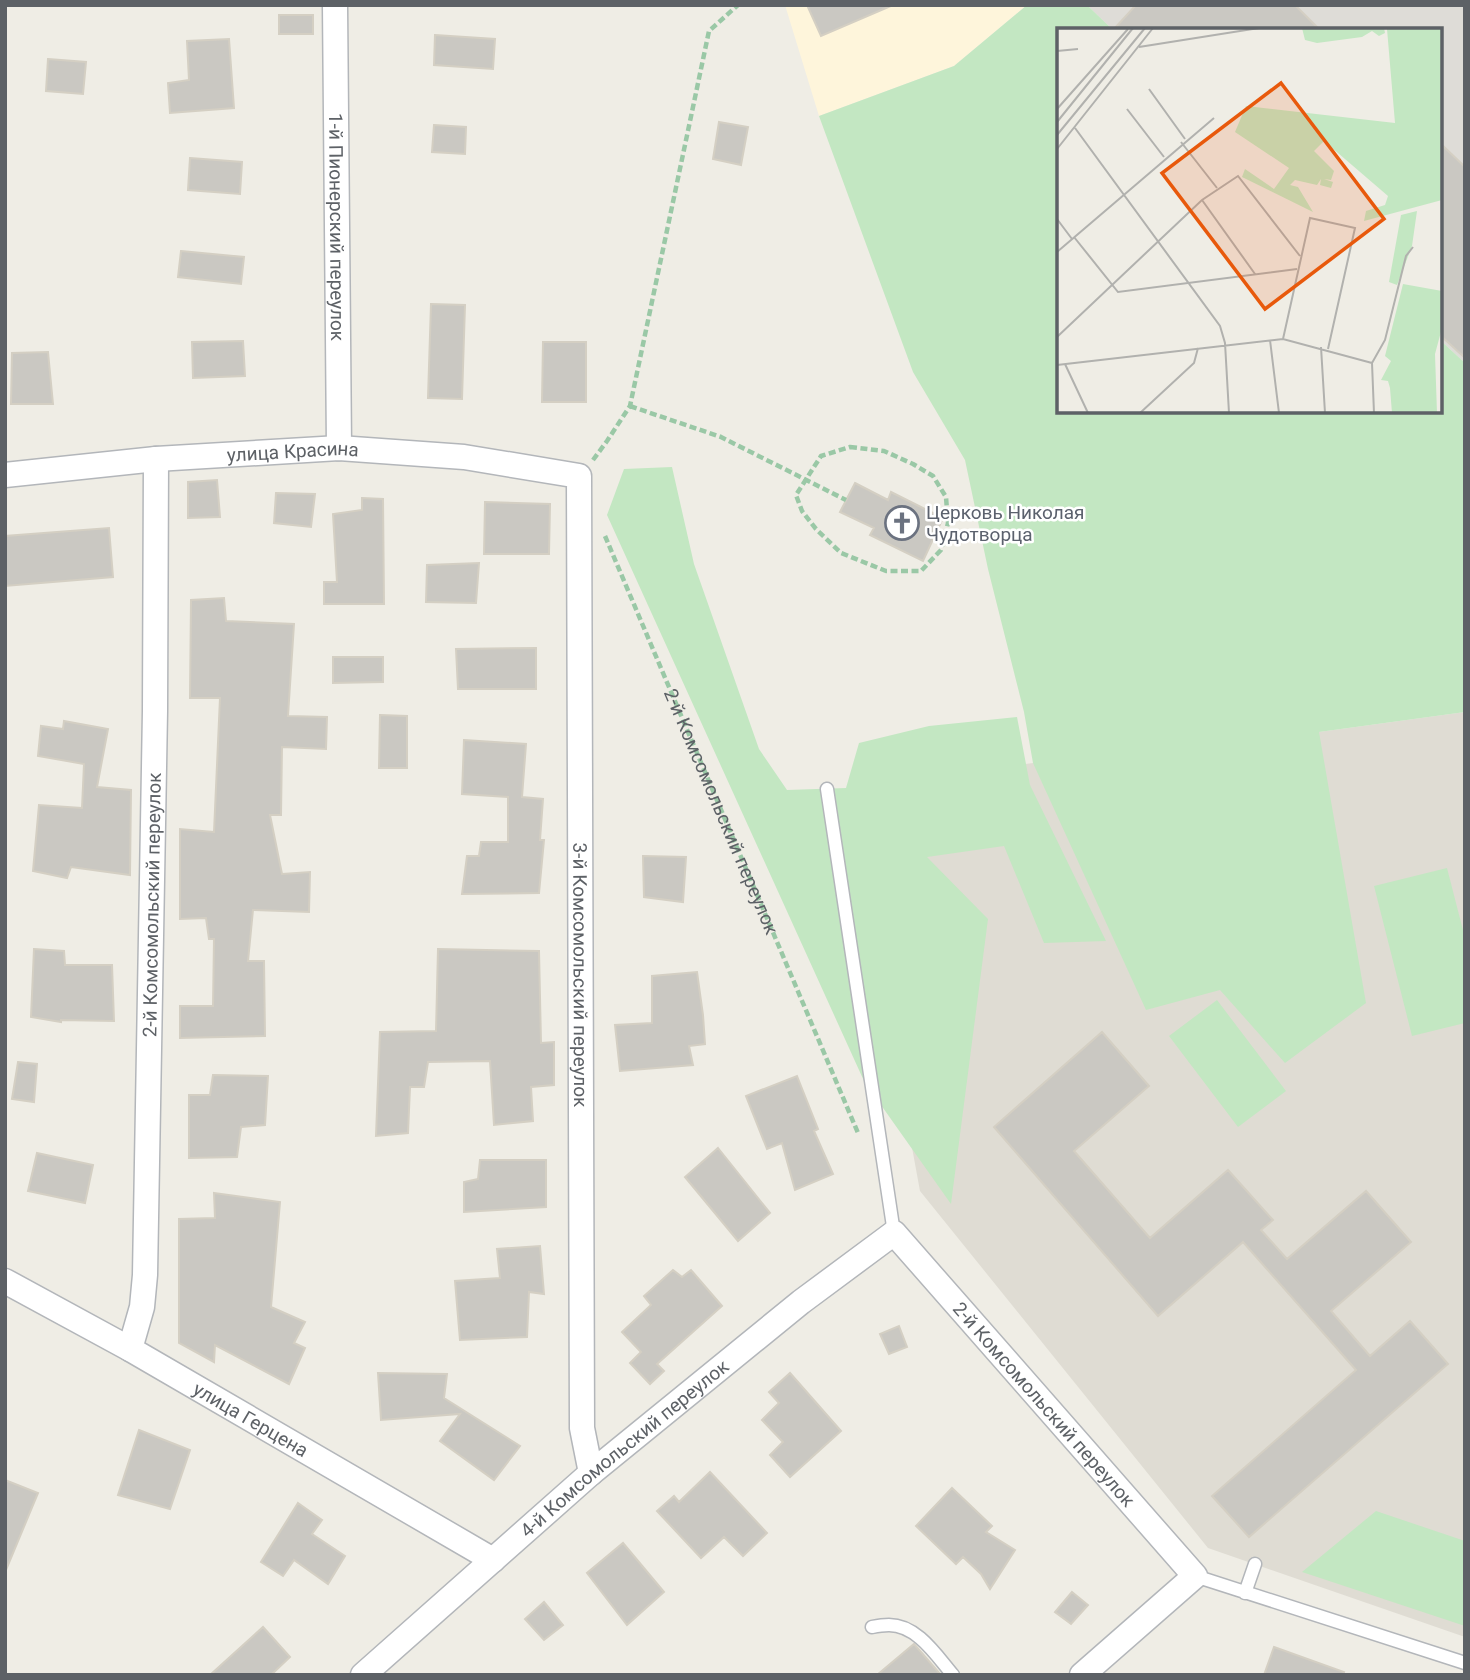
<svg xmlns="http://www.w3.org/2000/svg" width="1470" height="1680" viewBox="0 0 1470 1680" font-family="Roboto,sans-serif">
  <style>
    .commercial { fill: #fef5db }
    .industrial { fill: #dedcd7 }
    .education { fill: #dfdcd3 }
    .green { fill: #c3e7c2 }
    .building { fill: #cac8c2; stroke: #d4cfc3; stroke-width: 2 }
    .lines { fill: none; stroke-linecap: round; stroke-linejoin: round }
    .lane-casing { stroke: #b3b6ba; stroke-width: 15 }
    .street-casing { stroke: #b3b6ba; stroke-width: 27 }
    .path { stroke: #9ac8a6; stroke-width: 4.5; stroke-dasharray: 7 3.5; stroke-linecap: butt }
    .lane { stroke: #fff; stroke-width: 12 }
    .street { stroke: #fff; stroke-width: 24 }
    .labels { text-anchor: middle; stroke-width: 5; stroke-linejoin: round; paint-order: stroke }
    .street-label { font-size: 19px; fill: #5d6166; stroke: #fff }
    .worship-label { font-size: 19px; fill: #5b616d; stroke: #fff; text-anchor: start }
    .inset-road { fill: none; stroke: #b1b1ae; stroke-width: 2 }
    .view { fill: #e8590c; fill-opacity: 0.15; stroke: #e8590c; stroke-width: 3.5 }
    .inset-edge { fill: none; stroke: #5d6166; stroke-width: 3.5 }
  </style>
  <rect width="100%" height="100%" fill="#efede5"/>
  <path class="commercial" d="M785 5H1027L954 66 819 116Z"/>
  <path class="industrial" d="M1087 5H1465V363L1440 340V30H1113Z"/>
  <path class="education" d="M1465 712V1637L1208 1548 920 1191 846 788 1033 763 1319 732Z"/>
  <path class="green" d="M1027 5H1087L1113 30H1059V411H1440V340L1465 363V712L1319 732 1366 1003 1285 1063 1220 990 1146 1010 1033 763 1024 712 988 569 965 460 913 372 819 116 954 66Z
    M672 467 694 564 759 749 787 790 846 788 859 743 929 726 1017 717 1030 785 1106 941 1044 943 1004 846 927 857 988 919 951 1204 864 1081 607 515 624 469Z
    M1447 868 1465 938V1023L1412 1036 1374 886Z
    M1217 1000 1286 1091 1238 1127 1169 1036Z
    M1376 1511 1465 1541V1626L1302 1572Z"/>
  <path class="building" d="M807 5H893L821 36Z
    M1136 5H1295L1320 30H1113Z
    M279 15H313V34H279Z
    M435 35 495 39 493 69 434 65Z
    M229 39 234 108 170 113 168 83 189 80 187 41Z
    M48 59 86 62 83 94 46 91Z
    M719 122 748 127 741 165 713 159Z
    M434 125 466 127 465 154 432 152Z
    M1440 143 1465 167V358L1440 335Z
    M190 158 242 162 240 194 188 190Z
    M181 251 244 257 241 284 178 277Z
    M431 304 465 305 462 399 428 398Z
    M243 341 245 376 193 378 192 342Z
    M543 342H586V402H542Z
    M48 352 53 404H11L12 353Z
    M217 480 220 517 188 518V482Z
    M855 483 888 500 891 492 943 518 923 561 870 535 874 528 840 512Z
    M276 493 315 494 311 527 274 523Z
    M362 498 383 499 384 604H324V582H337L333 514 362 510Z
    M485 502 550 504 549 554H484Z
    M109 528 113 577 5 586V536Z
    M479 563 476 603 426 602 427 565Z
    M224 598 226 621 294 624 288 716 327 717 326 749 282 747 281 815H270L282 874 310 872 309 912 253 910 248 961H264L265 1036 180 1038V1006H213L214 939H209L206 918 180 919V829L214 832 220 698H190L191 600Z
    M536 648V689H458L456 649Z
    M333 657H383V682L333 683Z
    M380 715 407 716V768H379Z
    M64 721 108 729 97 787 131 790 130 875 71 867 67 878 33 871 39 805 82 808 84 764 38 756 41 726 63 729Z
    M464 740 526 744 522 797 543 799 540 840H544L539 893 462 894 467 856H479L481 842H508V797L462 794Z
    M643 856 686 857 683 902 644 897Z
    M34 949 64 951 65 965H112L114 1021 61 1020V1022L31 1017Z
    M438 949 539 951 541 1043 554 1042V1085L531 1087 533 1121 494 1125 490 1061 428 1062 424 1087H410L408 1133 376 1136 380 1032 436 1031Z
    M697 972 703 1015 705 1044 689 1046 693 1065 620 1071 615 1025 652 1023V976Z
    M1102 1032 1149 1086 1074 1151 1150 1238 1228 1170 1273 1220 1261 1230 1287 1259 1366 1191 1411 1242 1331 1311 1370 1356 1410 1321 1448 1364 1249 1537 1212 1496 1356 1370 1243 1242 1158 1316 994 1127Z
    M18 1062 37 1064 34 1102 12 1099Z
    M213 1075 268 1076 265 1125 241 1127 237 1157 189 1158V1095H210Z
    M797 1076 818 1129 814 1131 833 1174 795 1190 782 1143 767 1149 746 1096Z
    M718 1148 770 1213 738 1241 685 1177Z
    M37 1153 93 1165 85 1203 28 1191Z
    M480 1160H546V1207L464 1212V1182L478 1179Z
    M214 1193 280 1202 271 1307 305 1322 294 1343 305 1348 289 1384 215 1345 214 1362 179 1343V1219L215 1218Z
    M540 1246 544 1294 529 1292 527 1337 460 1340 455 1281 500 1278 497 1249Z
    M673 1270 682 1277 691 1270 722 1306 657 1364 664 1371 650 1384 630 1363 641 1352 622 1332 651 1305 644 1296Z
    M899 1326 907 1347 889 1354 880 1334Z
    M378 1373 447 1374 444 1398 520 1446 494 1480 440 1441 460 1414 381 1420Z
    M790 1373 841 1431 790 1477 770 1455 783 1442 762 1420 779 1403 769 1392Z
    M139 1430 190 1450 170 1509 118 1495Z
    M710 1472 767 1533 743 1556 724 1537 701 1558 657 1511 674 1496 679 1502Z
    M5 1480 38 1493 6 1570H5Z
    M952 1488 992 1526 986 1532 1015 1550 990 1589 981 1574 963 1557 956 1564 916 1526Z
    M298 1503 322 1520 312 1534 345 1556 328 1584 294 1560 283 1576 261 1562Z
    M623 1543 664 1592 627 1625 587 1573Z
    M1072 1592 1088 1605 1071 1624 1055 1612Z
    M544 1602 563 1625 544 1640 525 1619Z
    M263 1627 290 1657 271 1675H210Z
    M914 1644 941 1675H877Z
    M1274 1647 1344 1672 1343 1675H1264Z"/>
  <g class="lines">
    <g class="lane-casing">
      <path id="lane" d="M827 789 894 1233
        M1195 1576 1465 1663
        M1245 1593 1255 1564
        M872 1627C877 1626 883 1625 889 1625 917 1625 936 1655 953 1675"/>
    </g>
    <g class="street-casing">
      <g id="street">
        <path id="s2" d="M335 5 339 448"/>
        <path id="s3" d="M5 475 156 459 339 448 464 457 579 476 582 1428 591 1473"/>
        <path id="s4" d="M5 1281 130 1349 493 1560"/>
        <path id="s5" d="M130 1349 142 1307 145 1275 155 711 156 459"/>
        <path id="s6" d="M363 1675 591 1473 801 1302 894 1233 1195 1576 1082 1675"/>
      </g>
    </g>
    <g class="path">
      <path d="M630 406 721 437 846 500"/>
      <path d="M850 447 884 451 913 464 933 476 946 497 948 523 941 550 921 571H886L841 553 816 529 802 511 796 495 821 456Z"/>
      <path d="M593 460 607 441 630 406 709 31 738 5"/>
      <path id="s1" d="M605 536 858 1133"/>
    </g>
    <use href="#lane" class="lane"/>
    <use href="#street" class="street"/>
  </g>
  <defs>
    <g id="church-ring" transform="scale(1.75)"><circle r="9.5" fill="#fff" stroke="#6b7280" stroke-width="1.5"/><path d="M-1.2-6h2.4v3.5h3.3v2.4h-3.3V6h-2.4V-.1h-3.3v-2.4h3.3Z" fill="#6b7280"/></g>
  </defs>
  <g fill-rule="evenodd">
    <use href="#church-ring" x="902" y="523"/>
  </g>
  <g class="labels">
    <g class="street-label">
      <text dy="7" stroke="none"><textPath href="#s2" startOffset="222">1-й Пионерский переулок</textPath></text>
      <text dy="7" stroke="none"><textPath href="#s3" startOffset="289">улица Красина</textPath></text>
      <text dy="7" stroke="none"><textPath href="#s1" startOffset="299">2-й Комсомольский переулок</textPath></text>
      <text dy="7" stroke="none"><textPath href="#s5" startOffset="446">2-й Комсомольский переулок</textPath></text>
      <text dy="7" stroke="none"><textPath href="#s3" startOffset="1076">3-й Комсомольский переулок</textPath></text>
      <text dy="7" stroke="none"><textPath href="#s6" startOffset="919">2-й Комсомольский переулок</textPath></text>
      <text dy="7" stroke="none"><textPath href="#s4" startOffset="282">улица Герцена</textPath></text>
      <text dy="7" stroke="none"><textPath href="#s6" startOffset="346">4-й Комсомольский переулок</textPath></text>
    </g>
    <g class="worship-label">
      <text x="926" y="519">Церковь Николая<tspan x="926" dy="22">Чудотворца</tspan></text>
    </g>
  </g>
  <g transform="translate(1057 28)">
    <rect width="385" height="385" fill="#efede5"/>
    <path d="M245 0H327L328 5 322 8 315 3 305 9 260 15 248 12ZM385 0V172L307 193 309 183 328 177 331 168 267 113 257 123 277 143 274 152 267 151 276 154 274 160 263 157 264 151 260 157 238 152 233 157 241 159 256 184 185 149 188 141 217 161 232 140 178 104 189 78 338 95 330 1ZM360 183 355 218 340 257 332 254 344 187ZM346 256 385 263V300L378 326 380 385H335L333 360 331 353 324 352 334 333 328 328Z" fill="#c3e7c2"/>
    <path class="inset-road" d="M82 19 202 0M0 23 21 21M92 61 128 111M0 81 71 1M70 81 107 129M0 94 76 0M18 100 163 298 168 315 172 385M0 107 88 0M124 114 160 160M0 121 96 0M145 172 198 246M0 191 15 211M17 209 61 264 240 241M0 224 157 90M0 309 145 172 181 148 243 228M226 311 253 190 298 200 271 321M213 312 222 385M264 319 268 385M8 336 31 385M0 337 226 311 315 335M83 385 137 335 141 320M317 385 315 335 328 312 349 228 356 219"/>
    <path class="view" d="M224 55 327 191 208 281 105 145Z"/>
    <rect width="385" height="385" class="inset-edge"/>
  </g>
  <rect width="1470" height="1680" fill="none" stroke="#5d6166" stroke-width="14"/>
</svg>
